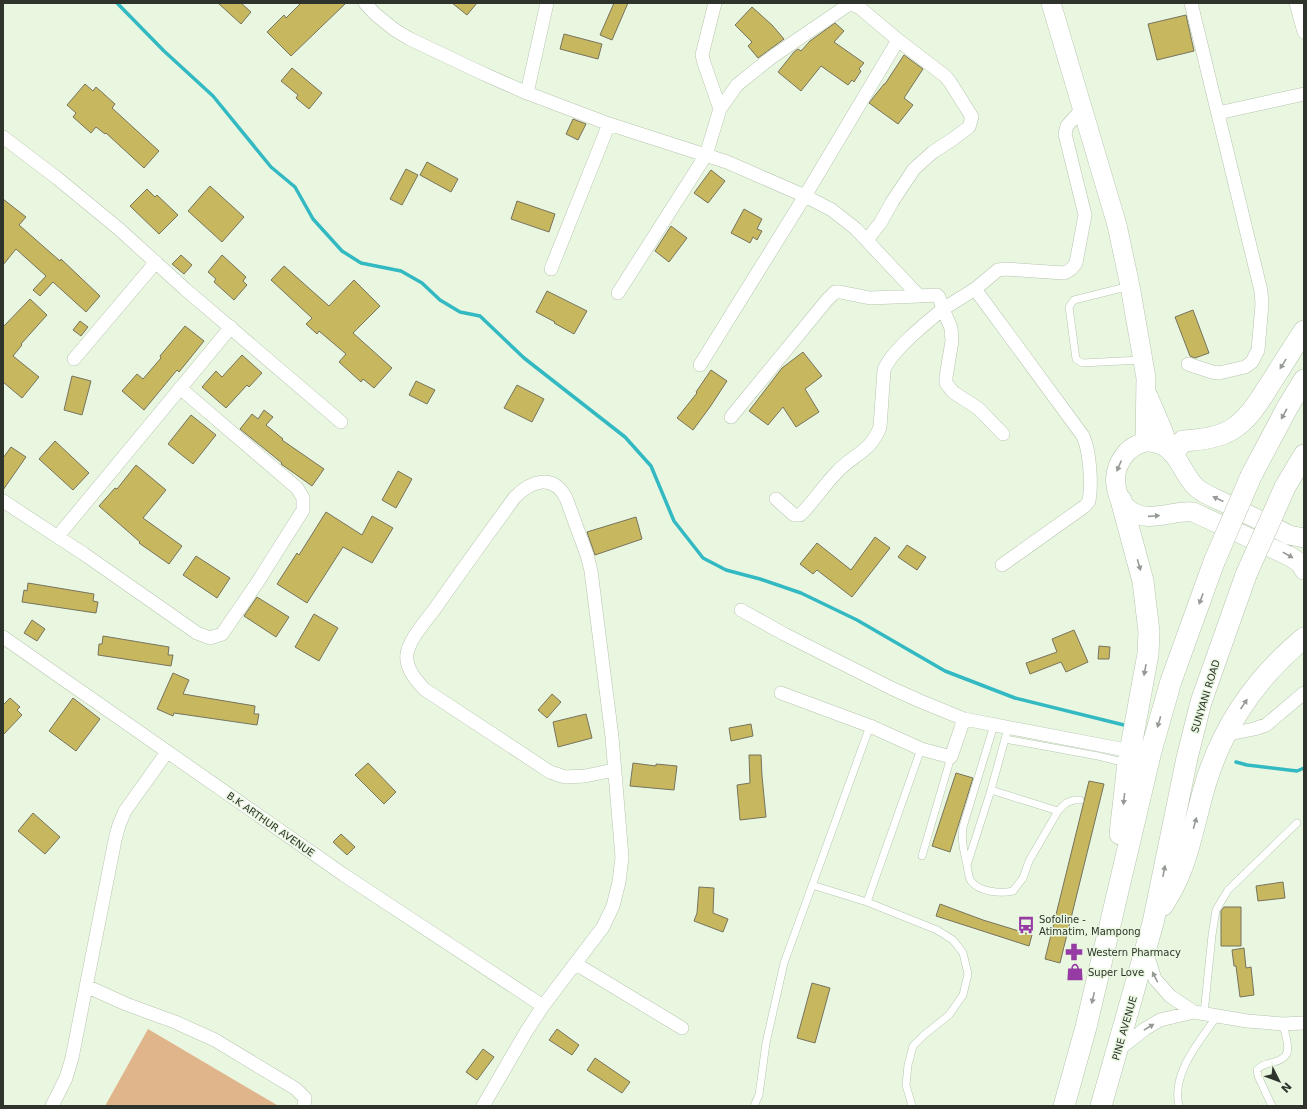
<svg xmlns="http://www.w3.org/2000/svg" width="1307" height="1109" viewBox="0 0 1307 1109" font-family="'DejaVu Sans',sans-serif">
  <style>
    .green { fill: #e1b58c }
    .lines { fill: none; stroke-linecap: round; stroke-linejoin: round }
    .stream { stroke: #33b9c2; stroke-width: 3.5 }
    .building { fill: #c7b75f; stroke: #77735d }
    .lane-casing { stroke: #b7c5af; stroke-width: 8 }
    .street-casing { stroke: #b7c5af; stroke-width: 14 }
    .secondary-casing { stroke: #b7c5af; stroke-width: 20 }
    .primary-casing { stroke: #b7c5af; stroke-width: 22 }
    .lane { stroke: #fff; stroke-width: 7 }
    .street { stroke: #fff; stroke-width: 13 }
    .secondary { stroke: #fff; stroke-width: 19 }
    .primary { stroke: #fff; stroke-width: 21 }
    .primary-bridge-casing { stroke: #b7c5af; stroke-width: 22; stroke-linecap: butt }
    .primary-bridge { stroke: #fff; stroke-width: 21 }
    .oneway { fill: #969a95 }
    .labels { text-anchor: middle; stroke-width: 3; stroke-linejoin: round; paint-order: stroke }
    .street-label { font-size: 10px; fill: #2e342b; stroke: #e9f7e1 }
    .poi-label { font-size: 10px; fill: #2e342b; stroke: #e9f7e1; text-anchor: start }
  </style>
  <rect width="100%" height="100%" fill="#e9f7e1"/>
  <path class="green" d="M148 1029 277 1105 276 1106H105Z"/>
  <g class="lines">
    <path class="stream" d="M117 3 164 51 213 96 271 167 295 187 313 219 342 251 361 263 401 271 422 283 440 300 460 312 480 316 524 358 625 437 651 466 674 521 703 558 726 570 760 579 801 593 857 620 945 671 1015 698 1124 725
      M1236 762 1247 765 1297 771 1304 768"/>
  </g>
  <path class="building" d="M218 3H241L251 12 241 24Z
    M301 3H346L291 56 267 32 284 15 286 18Z
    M452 3H477L467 15Z
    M614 3H628L612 40 600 35Z
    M752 7 772 25 784 39 758 58 748 46 752 42 735 25Z
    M1186 15 1194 51 1157 60 1148 24Z
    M835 23 844 31 834 42 864 63 859 69 861 71 854 82 852 80 848 85 821 66 801 91 778 72 794 52 798 49 801 51 810 41Z
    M564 34 602 44 598 59 560 49Z
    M904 55 923 69 904 98 913 105 898 124 869 103 884 84H885Z
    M292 68 322 93 309 109 296 98 298 95 281 81Z
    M85 84 93 91 96 87 115 104 112 108 159 151 144 168 106 133 105 134 96 127 91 133 73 117 76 113 67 105Z
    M573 119 586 124 578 140 566 134Z
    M427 162 458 179 451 192 420 175Z
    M406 169 418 175 402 205 390 199Z
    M711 170 725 181 708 203 694 193Z
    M210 186 244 217 222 242 188 211Z
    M147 189 155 197 157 195 178 215 159 234 130 206Z
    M3 199 26 217 19 225 60 261 61 259 100 296 86 312 53 282 40 296 33 290 46 276 16 249 3 265Z
    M517 201 555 214 549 232 511 219Z
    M744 209 762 219 757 229 762 231 757 240 753 237 750 243 731 233Z
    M671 226 687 238 669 262 655 251Z
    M181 255 192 265 184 274 172 264Z
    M222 255 246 277 243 281 247 285 234 300 214 282 216 279 208 272Z
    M284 266 329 306 354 280 380 306 353 333 392 368 374 388 363 379 361 382 339 362 346 354 319 331 317 334 306 324 312 318 271 280Z
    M547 291 587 311 574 334 554 323 555 322 536 312Z
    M30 299 47 315 21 344 22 345 13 356 39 377 22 398 3 382V327Z
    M1193 310 1209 353 1195 358 1190 356 1175 317Z
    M80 321 88 327 81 336 73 330Z
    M185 326 204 341 179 372 177 370 144 410 122 391 137 374 143 379 161 358 160 356Z
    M803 352 822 376 805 389 819 412 796 427 783 407 768 425 749 411 782 368Z
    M242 355 262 373 249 387 247 385 226 408 202 387 216 371 222 377Z
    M711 370 727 381 710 407 693 430 677 418 697 393 696 392Z
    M72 376 91 381 82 415 64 410Z
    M416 381 435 390 427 404 409 395Z
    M517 385 544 399 532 422 504 408Z
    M264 410 273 417 266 425 283 439 282 440 324 469 312 486 284 466 281 464 282 463 240 429 252 414 258 419Z
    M191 415 216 435 193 464 168 444Z
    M55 441 89 473 73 490 39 459Z
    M11 447 26 457 3 490V458Z
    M136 465 166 490 143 518 182 546 169 564 139 543 140 542 99 506 115 488 117 489Z
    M398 471 412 479 396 508 382 500Z
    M326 512 362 535 372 516 393 528 372 563 343 547 307 603 277 584 297 553 299 555Z
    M636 517 642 539 595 555 587 532Z
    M875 537 890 548 852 597 817 570 813 574 800 564 817 543 851 570Z
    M907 545 926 557 917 570 898 557Z
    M196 556 230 578 217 598 183 575Z
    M28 583 94 594 93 601 98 602 96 613 22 602 24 590 27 591Z
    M257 597 289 617 276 637 244 616Z
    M314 614 338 628 319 661 295 647Z
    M32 620 45 629 37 641 24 633Z
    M1074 630 1088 662 1066 672 1061 662 1030 674 1026 663 1057 652 1052 639Z
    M103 636 169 647 168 655H173L171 666 98 655 99 644H102Z
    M1099 646 1110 647 1109 659H1098Z
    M173 673 189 680 183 694 255 706 254 714H259L257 725 174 713 173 716 157 709Z
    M552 694 561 702 547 718 538 710Z
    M10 698 20 707 17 710 22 715 3 735V705Z
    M73 698 100 719 76 751 49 731Z
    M586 714 592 738 558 747 553 722Z
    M751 724 753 736 731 741 729 728Z
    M749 755H761L762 776 766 817 740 820 737 785 750 783Z
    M368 763 396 792 384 804 355 775Z
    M633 763 656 766V764L677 766 674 790 630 786Z
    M956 773 973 778 950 852 932 846Z
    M1089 781 1104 784 1060 963 1045 959Z
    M33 813 60 837 45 854 18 831Z
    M341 834 355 847 347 855 333 842Z
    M1283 882 1285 898 1258 901 1256 886Z
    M699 887 714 888 713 913 728 919 723 932 694 921 697 913Z
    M940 904 983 920 1032 935 1029 946 936 916Z
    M1224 907H1241V946H1221V911Z
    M1244 948 1246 968 1251 967 1254 995 1240 997 1236 966H1234L1232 950Z
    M812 983 830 988 815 1043 797 1038Z
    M557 1029 579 1045 572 1055 549 1040Z
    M483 1049 494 1057 477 1080 466 1072Z
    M595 1058 630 1082 622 1093 587 1070Z"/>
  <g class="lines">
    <g class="lane-casing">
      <path id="lane" d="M1130 286 1074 300 1069 307 1076 359 1082 363 1141 360
        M1008 728 991 790 967 865C968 870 968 876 971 881 979 892 1001 894 1013 891L1023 878 1029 861 1058 811 1066 803 1074 800H1080
        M1005 739 1098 756 1126 763
        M991 790 1058 811
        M922 856 951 757
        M967 865C964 852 961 840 963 827L994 725
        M812 885 867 902 937 930 953 940 963 953 968 974 963 995 949 1015 924 1035 913 1046 908 1065 906 1085 912 1106
        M867 902 921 749
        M1204 1014 1212 935 1216 910 1228 890 1297 823
        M754 1106 759 1095 766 1043 784 963 870 726
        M1179 1106C1171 1073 1200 1041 1217 1016
        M1272 1106 1258 1076 1257 1070C1261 1065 1264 1065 1270 1063 1296 1058 1287 1044 1283 1024"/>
    </g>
    <g class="street-casing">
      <path id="street" d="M365 3 375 14 395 30 410 39 484 74 527 93 609 124 727 162 805 196 832 210 856 229 919 296 937 295 939 297 943 309 975 289 998 270 1005 269 1064 273C1070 271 1073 268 1076 263L1085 215 1065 134 1067 126 1082 109
        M715 3 702 55 704 63 720 109
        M1296 3 1304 32
        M527 93 547 3
        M1218 113 1304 94
        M3 137 57 178 119 229 185 289 341 422
        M551 269 609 124
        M975 289 1083 436C1090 451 1092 485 1089 501L1085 506 1002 565
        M618 293 706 155 720 109 737 85 772 57 848 5H854L860 8 898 40 945 76 950 82 972 117 969 127 953 139 933 152 914 169 892 202 881 222 867 240
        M74 359 156 262
        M1188 364 1212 372 1219 373 1245 367 1252 362 1258 350 1262 304 1261 291 1191 3
        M700 365 805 196 898 40
        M731 417 827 300 835 292H840L870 298 919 296
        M776 499 794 515H800C813 503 823 486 836 473 852 455 871 452 880 427L884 370C892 350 926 323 943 309L951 328 952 341 946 377V383L953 392 979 409 1003 434
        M3 501 84 554 197 633 210 638 222 634 257 583 303 510V498L297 488 180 388
        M58 536 231 327
        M741 610 784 634 891 688 920 701 964 719 1131 751
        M3 637 344 875 543 1006
        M781 693 870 726 921 749 951 757 964 719
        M1224 735 1254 729 1266 725 1304 693
        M1146 951 1155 979 1170 996 1194 1012 1247 1021 1283 1024 1304 1023
        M576 964 682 1028
        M86 986 126 1004 175 1022 215 1040 296 1089 305 1098 304 1106
        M1118 1050 1145 1029 1160 1020 1194 1012
        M52 1106 66 1078 72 1058 115 840 119 825 125 811 167 752
        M483 1106 526 1032 543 1006 603 927 613 906 619 882 622 857 612 737 591 571 587 555 566 498C553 473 531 481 515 497 488 534 462 570 436 607 427 620 409 639 407 654 405 668 416 680 424 689L550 772 565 777 585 776 614 770"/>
    </g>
    <g class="secondary-casing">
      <path id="secondary" d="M1051 3 1117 225 1130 286 1146 378 1145 442
        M1148 396 1163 431 1169 449
        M1304 538 1289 535C1268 524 1247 514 1227 504 1217 499 1205 495 1197 488 1181 474 1179 448 1155 443 1145 440 1134 445 1127 452 1119 461 1114 473 1116 485 1117 495 1121 503 1128 509 1148 525 1171 510 1193 512L1291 557 1300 563 1304 570"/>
    </g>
    <g class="primary-casing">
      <path id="primary" d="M1173 453 1183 441C1199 440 1218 438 1231 430 1251 418 1262 396 1274 378 1284 362 1294 346 1304 331
        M1251 476 1287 408 1304 380
        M1285 487 1304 455
        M1120 834 1128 763 1148 654 1149 632 1143 581 1121 500
        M1163 905C1170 894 1176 883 1181 870 1192 842 1197 811 1206 782 1224 724 1257 677 1304 638
        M1064 1106 1086 1027 1151 751 1171 681 1214 562
        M1101 1106 1153 923 1187 758 1201 702 1246 575"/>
    </g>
    <use href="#lane" class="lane"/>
    <use href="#street" class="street"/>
    <use href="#secondary" class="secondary"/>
    <use href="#primary" class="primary"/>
    <g class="primary-bridge-casing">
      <path id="primary-bridge" d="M1214 562 1251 476
        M1246 575 1285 487"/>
    </g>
    <use href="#primary-bridge" class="primary-bridge"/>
  </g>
  <defs><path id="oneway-solid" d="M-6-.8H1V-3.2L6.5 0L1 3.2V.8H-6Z"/></defs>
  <g class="oneway">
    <use href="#oneway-solid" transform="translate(1283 364) rotate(122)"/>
    <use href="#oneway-solid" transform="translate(1284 414) rotate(119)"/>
    <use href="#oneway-solid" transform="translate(1119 466) rotate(113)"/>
    <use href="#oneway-solid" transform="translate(1218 499) rotate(-155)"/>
    <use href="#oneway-solid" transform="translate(1154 516) rotate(-4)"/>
    <use href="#oneway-solid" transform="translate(1288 555) rotate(29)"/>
    <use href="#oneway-solid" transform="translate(1139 565) rotate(74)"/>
    <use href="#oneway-solid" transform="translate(1201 599) rotate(110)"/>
    <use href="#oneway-solid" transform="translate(1145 670) rotate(100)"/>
    <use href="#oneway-solid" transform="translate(1244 704) rotate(-56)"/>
    <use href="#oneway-solid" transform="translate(1159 722) rotate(106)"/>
    <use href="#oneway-solid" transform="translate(1124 799) rotate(96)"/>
    <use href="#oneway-solid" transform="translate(1195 823) rotate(-74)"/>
    <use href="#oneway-solid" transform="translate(1164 871) rotate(-79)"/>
    <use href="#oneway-solid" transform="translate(1155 977) rotate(-117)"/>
    <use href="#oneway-solid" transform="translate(1093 998) rotate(103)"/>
    <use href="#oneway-solid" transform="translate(1149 1027) rotate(-31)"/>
  </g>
  <defs>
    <g id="bus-bare" transform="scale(1.38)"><path d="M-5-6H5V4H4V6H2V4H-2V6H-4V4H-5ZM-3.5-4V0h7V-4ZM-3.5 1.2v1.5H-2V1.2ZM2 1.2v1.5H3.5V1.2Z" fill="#963aa4" stroke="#e9f7e1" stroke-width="2.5" paint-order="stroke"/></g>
    <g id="pharmacy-bare" transform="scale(1.38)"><path d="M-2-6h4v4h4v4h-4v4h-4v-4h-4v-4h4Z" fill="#963aa4" stroke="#e9f7e1" stroke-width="2.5" paint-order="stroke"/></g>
    <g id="shop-bare" transform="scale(1.38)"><path d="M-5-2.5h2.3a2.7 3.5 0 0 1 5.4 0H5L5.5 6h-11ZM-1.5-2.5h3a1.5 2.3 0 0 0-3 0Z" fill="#963aa4" stroke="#e9f7e1" stroke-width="2.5" paint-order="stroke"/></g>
  </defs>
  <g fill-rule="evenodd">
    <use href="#bus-bare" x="1026" y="925"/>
    <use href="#pharmacy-bare" x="1074" y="952"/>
    <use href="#shop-bare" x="1075" y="972"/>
  </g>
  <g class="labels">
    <g class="street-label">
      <text transform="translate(1205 696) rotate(-73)" y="4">SUNYANI ROAD</text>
      <text transform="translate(271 824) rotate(35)" y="4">B.K ARTHUR AVENUE</text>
      <text transform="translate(1124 1028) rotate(-74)" y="4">PINE AVENUE</text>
    </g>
    <g class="poi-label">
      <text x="1039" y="923">Sofoline -<tspan x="1039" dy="12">Atimatim, Mampong</tspan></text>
      <text x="1087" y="956">Western Pharmacy</text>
      <text x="1088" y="976">Super Love</text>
    </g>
  </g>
  <rect width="1307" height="1109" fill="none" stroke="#2e342b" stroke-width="8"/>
  <g transform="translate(1279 1081) rotate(132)" stroke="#e9f7e1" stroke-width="3" paint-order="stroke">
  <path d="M0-3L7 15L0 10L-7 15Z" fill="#2e342b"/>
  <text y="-6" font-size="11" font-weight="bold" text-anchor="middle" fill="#2e342b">N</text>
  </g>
</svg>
